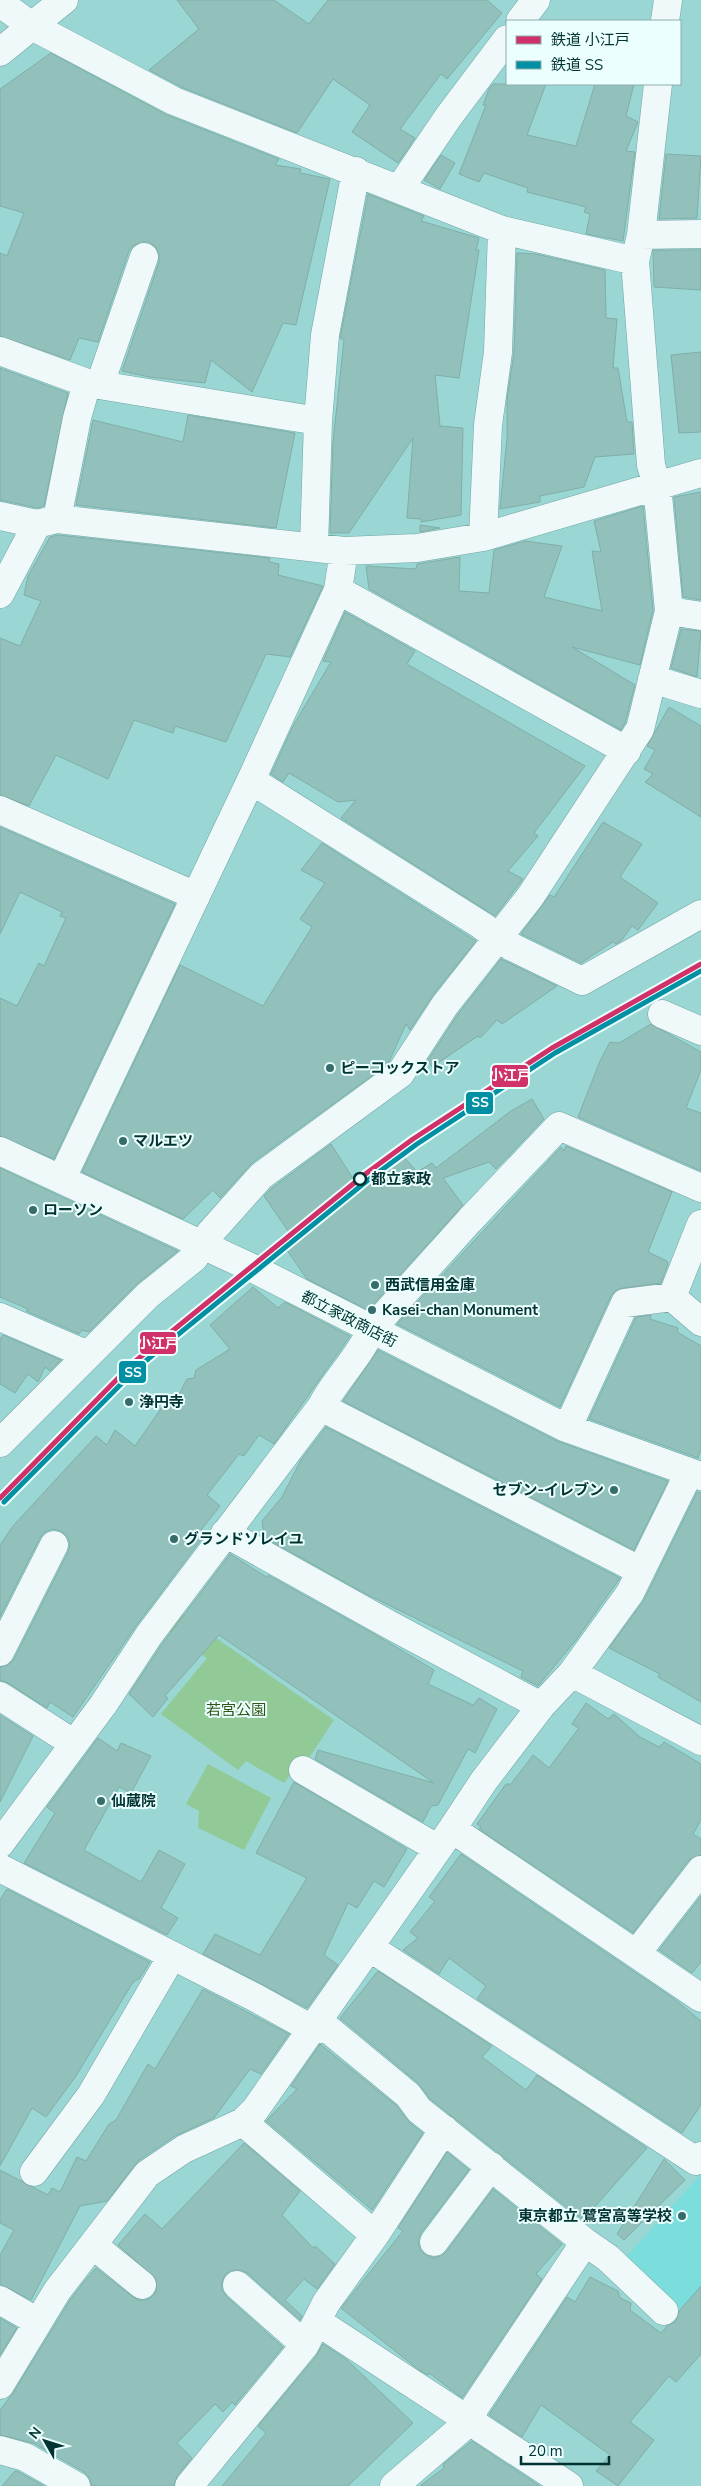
<svg xmlns="http://www.w3.org/2000/svg" width="701" height="2486" viewBox="0 0 701 2486" font-family="'Nunito Sans','Noto Sans JP',sans-serif">
  <style>
    .built { fill: #7cdedc }
    .green { fill: #91c997 }
    .building { fill: #92c0ba; stroke: #80aea9 }
    .lines { fill: none; stroke-linecap: round; stroke-linejoin: round }
    .minor-casing { stroke: #72a5a4; stroke-width: 29 }
    .major-casing { stroke: #72a5a4; stroke-width: 29 }
    .minor { stroke: #f0f9f9; stroke-width: 28 }
    .major { stroke: #f0f9f9; stroke-width: 28 }
    .rail-1-casing { stroke: #ebfffe; stroke-width: 9 }
    .rail-2-casing { stroke: #ebfffe; stroke-width: 9 }
    .rail-1 { stroke: #d13169; stroke-width: 5 }
    .rail-2 { stroke: #008fa3; stroke-width: 5 }
    .poi-dot { fill: #366c6b; stroke: #ebfffe; stroke-width: 2 }
    .stop-dot { fill: #ebfffe; stroke: #003332; stroke-width: 2.5 }
    .labels { text-anchor: middle; stroke-width: 4; stroke-linejoin: round; paint-order: stroke }
    .poi-label { font-size: 15px; font-weight: bold; fill: #003332; stroke: #ebfffe; text-anchor: start }
    .stop-label { font-size: 15px; font-weight: bold; fill: #003332; stroke: #ebfffe; text-anchor: start }
    .street-label { font-size: 15px; fill: #003332; stroke: #ebfffe }
    .park-label { font-size: 15px; fill: #325514; stroke: #ebfffe }
    .line-badge { stroke: #ebfffe; stroke-width: 2 }
    .badge-label { font-size: 14px; text-anchor: middle; font-weight: bold; fill: #fff }
  </style>
  <rect width="100%" height="100%" fill="#99d6d4"/>
  <path class="built" d="M701 2174V2328L625 2258Z"/>
  <path class="green" d="M177 1611 334 1720 307 1761 293 1771 284 1783 246 1761 238 1770 161 1714 207 1658 165 1628Z
    M208 1764 271 1798 244 1850 198 1828 199 1811 186 1804Z"/>
  <path class="building" d="M177 0H274L309 24 328 0H487L502 13 447 79 441 74 400 129 415 138 398 163 352 132 370 105 333 79 297 133 181 87 149 70 199 29Z
    M51 53 167 115 279 159 275 165 301 169 300 173 330 179 296 325 283 323 252 392 211 360 205 383 149 377 122 371 159 262V255L156 247 149 242H141L133 246 129 251 98 342 79 338 70 360 0 336V253L7 256 24 213 0 206V89Z
    M493 84H546L527 135 576 146 595 84H634L626 116 638 122 626 151 635 152 623 241 586 234 590 214 584 212 586 207 527 192 528 188 484 173 479 182 459 174 486 105H483L489 89Z
    M666 154 701 156 697 218 659 219Z
    M441 155 455 163 440 189 424 180Z
    M368 194 424 216 421 221 479 238 476 250H479L459 378 435 375 440 426 463 428 461 515 421 522V519L407 518 413 438 349 533H330L333 442 344 340 340 338Z
    M653 250H701V290L654 287Z
    M517 253 536 254 605 270 606 318 617 319 613 368H618L627 422H632L634 454 595 457 584 487 540 496V502L500 509 507 438V399L514 353Z
    M701 352V432L679 433 671 355Z
    M0 368 68 393 44 506 38 508 0 500Z
    M188 415 295 433 276 528 76 505 93 420 183 442Z
    M701 492V600L683 597 674 497Z
    M643 506 653 610 640 665 572 647 635 685 625 723 621 730 369 589 366 566 416 569 417 564 460 557 459 591 489 593 494 550 525 541 562 546 544 597 602 611 592 551 601 552 594 521Z
    M420 525 440 528 420 532Z
    M58 535 270 558 269 562 279 564 278 575 323 586 290 657 266 654 226 742 175 726 173 733 134 720 108 779 56 755 29 806 0 795V638L20 646 41 601 24 595 28 576 50 537Z
    M345 612 415 651 407 664 585 766 534 833 538 836 508 871 523 879 495 916 341 818 356 800 338 802 289 773 283 782 271 774 293 726 331 662 323 661Z
    M681 629 701 631 697 677 671 668Z
    M669 707 701 726V817L645 782 653 774 644 769 655 750 647 746Z
    M603 822 642 844 620 877 658 903 638 930 632 926 621 941 616 944 613 942 581 963 521 934 550 895 554 897Z
    M0 827 175 904 54 1159 0 1136V998L17 1006 39 963 44 966 66 918 60 916 62 912 20 892 0 934Z
    M322 843 476 941 433 995 410 1030 406 1024 388 1064 252 1163 220 1198 213 1190 183 1219 82 1172 180 965 263 1006 312 927 300 919 325 883 301 870Z
    M501 959 557 986 502 1024 497 1020 480 1038 478 1036 432 1067 428 1060 458 1014Z
    M651 1024 701 1052V1070L686 1108 701 1113V1171L578 1117 600 1061 610 1042 619 1043Z
    M532 1099 544 1119 496 1169 489 1162 443 1178 463 1205 368 1310 307 1279 286 1249 295 1241 264 1196 272 1188 331 1144 361 1191 404 1157 417 1172 432 1163 436 1168 511 1111Z
    M566 1146 672 1192 648 1252 667 1261 668 1264 661 1283 623 1288 616 1290 611 1296 560 1407 397 1324 561 1147 564 1151Z
    M0 1168 178 1251 137 1284 89 1332 82 1330 79 1334 26 1311 28 1309 0 1297Z
    M253 1287 278 1308 285 1302 350 1336 274 1444 259 1435 244 1456 239 1454 207 1495 220 1506 201 1530 206 1533 136 1626 73 1717 50 1702 47 1708 8 1683 0 1680V1667L8 1665 14 1659 68 1552 70 1544 67 1536 61 1531 53 1529 45 1532 40 1538 0 1617V1545L13 1526 96 1436 107 1445 115 1430 135 1446 167 1400 174 1404 187 1379 194 1378 196 1370 230 1349 210 1325Z
    M651 1315 650 1319 678 1328 677 1332 701 1346V1450L698 1458 589 1419 636 1317Z
    M3 1335 61 1360 50 1371 45 1367 38 1382 28 1374 15 1393 0 1384V1339Z
    M378 1350 557 1441 668 1481 634 1550 343 1401Z
    M326 1427 620 1578 576 1640 538 1686 521 1677 523 1671 366 1594 264 1537 262 1521 282 1497 301 1460Z
    M697 1492 701 1493V1702L658 1677 660 1674 609 1648 644 1600Z
    M230 1554 268 1578V1575L376 1635 434 1670 428 1684 473 1705 479 1698 497 1709 475 1753 468 1749 438 1805 431 1806 423 1822 315 1759 318 1750 434 1783 219 1635 165 1696 168 1698 153 1717 129 1694 162 1644Z
    M586 1703 608 1719 614 1714 640 1737 659 1747 664 1742 701 1764V1820L693 1834 701 1839V1855L689 1860 633 1933 479 1829 481 1827 477 1824 506 1784H511L533 1755 549 1768 579 1728 572 1724Z
    M0 1715 33 1736 0 1802Z
    M98 1738 117 1751 121 1743 151 1756 131 1793 119 1787 84 1850 141 1882 159 1850 185 1864 161 1908 178 1918 167 1935 24 1863 55 1813 47 1807Z
    M294 1782 407 1849 384 1887 374 1881 357 1908 348 1903 324 1955 338 1965 307 2008 203 1954 215 1934 260 1955 307 1878 256 1853Z
    M461 1854 673 1998 701 2021V2105L682 2133 477 1999 486 1986 449 1958 439 1974 403 1950 418 1938 410 1932 435 1901 429 1897Z
    M7 1889 150 1962 139 1979 134 1981 127 1992 76 2076 46 2117 32 2108 0 2166V1900Z
    M701 1896V1962L692 1973 659 1950Z
    M378 1971 492 2046 482 2057 526 2090 537 2075 647 2148 583 2220 430 2099 418 2083 340 2018Z
    M203 1989 289 2034 261 2074 250 2069 214 2118 175 2136 138 2161 107 2201 80 2206 31 2300 0 2284V2255L14 2230 0 2223V2170L48 2195 52 2188 60 2192 77 2157 86 2161 109 2124 116 2120 148 2064 155 2069Z
    M320 2044 397 2106 409 2122 423 2133 372 2210 266 2121 297 2089 291 2086Z
    M244 2143 300 2191 282 2215 313 2248 315 2246 335 2264 317 2289 304 2279 285 2300 302 2316 300 2320 247 2273 241 2270H232L225 2275 222 2282V2290L226 2296 283 2347 235 2405 232 2402 223 2412 215 2404 177 2443 192 2458 177 2476 174 2486H92L90 2479 84 2472 33 2443 0 2435V2410L13 2393 70 2300 83 2283 96 2268 133 2297 139 2300H147L154 2295 157 2288 156 2279 118 2245 145 2214 162 2229Z
    M447 2152 469 2170 421 2233 418 2241 420 2249 424 2254 433 2258 441 2256 446 2252 493 2189 562 2244 536 2274 542 2279 462 2398 429 2373 428 2375 419 2370 341 2308 403 2231 398 2228Z
    M664 2159 685 2180 624 2240 617 2234Z
    M590 2277 618 2291 620 2298 631 2303 630 2310 661 2333 667 2326 676 2321 679 2311 701 2286V2354L676 2382 669 2376 630 2422 654 2440 618 2486 596 2471 610 2455 541 2405 522 2437 489 2415 567 2297 575 2302Z
    M0 2318 17 2328 0 2355Z
    M323 2344 346 2359 413 2423 348 2486H222L266 2433 258 2426 317 2355Z
    M472 2441 540 2486H420L444 2468 443 2464Z
    M15 2471 19 2472 44 2486H2Z"/>
  <g class="lines">
    <g class="minor-casing">
      <path id="minor" d="M0 3 32 26 174 101 502 230 635 261
        M520 21 536 0
        M665 21 668 0
        M400 188 449 116 507 39
        M641 235 701 234
        M0 351 87 383 318 421
        M100 384 144 257
        M0 516 37 524 57 519 344 551 417 548 483 537 701 473
        M57 519 77 418 87 383
        M483 537 488 425 498 352 502 230
        M314 546 318 421 325 335 356 171
        M338 590 627 751
        M0 594 37 524
        M669 611 701 616
        M652 679 701 694
        M251 780 481 925 512 947 582 981 701 914
        M0 810 196 896
        M662 1014 701 1031
        M0 1151 250 1267 564 1427 701 1476
        M62 1178 251 780 338 590 344 551
        M672 1297 701 1224
        M0 1317 88 1355
        M321 1407 641 1571
        M564 1427 573 1416 625 1303 672 1297 701 1322
        M0 1443 148 1295 194 1258 211 1232 261 1176 400 1074 445 1005 530 897 640 729 669 611 657 485 651 465 635 261 641 235 658 84
        M225 1533 390 1625 541 1706
        M0 1652 54 1545
        M572 1673 701 1741
        M0 1696 73 1743
        M303 1770 437 1848
        M452 1829 701 1998
        M0 1844 103 1705 149 1635 321 1407C335 1380 359 1358 371 1330L469 1221 559 1126 701 1188
        M0 1868 256 1998 310 2028 328 2029 408 2095 419 2110 585 2242 475 2407 470 2421 394 2486
        M369 1947 696 2161 701 2156
        M636 1954 701 1870
        M34 2172 91 2095 172 1956
        M375 2235 444 2129
        M434 2242 491 2166
        M585 2242 608 2258 664 2311
        M93 2245 142 2285
        M237 2285 305 2345
        M0 2300 38 2322
        M318 2322 569 2486
        M0 2385 57 2291 147 2174 184 2149 243 2122 255 2110 452 1829 483 1782 541 1706 572 1673 630 1593 689 1473
        M0 2450 25 2457 76 2486
        M189 2486 305 2345 326 2303 375 2235 243 2122"/>
    </g>
    <g class="major-casing">
      <path id="major" d="M0 52 64 0"/>
    </g>
    <use href="#minor" class="minor"/>
    <use href="#major" class="major"/>
    <g class="rail-1-casing">
      <path id="rail-1" d="M0 1498 133 1363 364 1175 413 1139 552 1048 701 964"/>
    </g>
    <g class="rail-2-casing">
      <path id="rail-2" d="M4 1502 137 1368 368 1180 417 1144 555 1053 701 971"/>
    </g>
    <use href="#rail-1" class="rail-1"/>
    <use href="#rail-2" class="rail-2"/>
  </g>
  <g class="poi-dot">
    <circle cx="330" cy="1068" r="5"/>
    <circle cx="123" cy="1141" r="5"/>
    <circle cx="33" cy="1210" r="5"/>
    <circle cx="375" cy="1285" r="5"/>
    <circle cx="372" cy="1310" r="5"/>
    <circle cx="129" cy="1402" r="5"/>
    <circle cx="614" cy="1490" r="5"/>
    <circle cx="174" cy="1539" r="5"/>
    <circle cx="101" cy="1801" r="5"/>
    <circle cx="682" cy="2216" r="5"/>
  </g>
  <circle class="stop-dot" cx="360" cy="1179" r="6"/>
  <g class="labels">
    <g class="poi-label">
      <text x="340" y="1073">ピーコックストア</text>
      <text x="133" y="1146">マルエツ</text>
      <text x="43" y="1215">ローソン</text>
      <text x="385" y="1290">西武信用金庫</text>
      <text x="382" y="1315">Kasei-chan Monument</text>
      <text x="139" y="1407">浄円寺</text>
      <text x="604" y="1495" text-anchor="end">セブン-イレブン</text>
      <text x="184" y="1544">グランドソレイユ</text>
      <text x="111" y="1806">仙蔵院</text>
      <text x="672" y="2221" text-anchor="end">東京都立 鷺宮高等学校</text>
    </g>
    <g class="stop-label">
      <text x="371" y="1184">都立家政</text>
    </g>
    <g class="street-label">
      <text transform="translate(349 1319) rotate(27)" y="5">都立家政商店街</text>
    </g>
    <g class="park-label">
      <text x="236" y="1715">若宮公園</text>
    </g>
  </g>
  <g class="line-badge">
    <rect x="491" y="1064" width="38" height="24" rx="5" fill="#d13169"/>
    <rect x="465" y="1091" width="29" height="24" rx="5" fill="#008fa3"/>
    <rect x="139" y="1331" width="38" height="24" rx="5" fill="#d13169"/>
    <rect x="118" y="1360" width="29" height="24" rx="5" fill="#008fa3"/>
  </g>
  <g class="badge-label">
    <text x="510" y="1080">小江戸</text>
    <text x="480" y="1107">SS</text>
    <text x="158" y="1348">小江戸</text>
    <text x="133" y="1377">SS</text>
  </g>
  <rect x="506" y="20" width="175" height="65" fill="#ebfffe" stroke="#8dadac"/>
  <rect x="516" y="36" width="25" height="8" fill="#d13169" stroke="#8dadac"/>
  <text x="551" y="45" font-size="15" fill="#003332">鉄道 小江戸</text>
  <rect x="516" y="61" width="25" height="8" fill="#008fa3" stroke="#8dadac"/>
  <text x="551" y="70" font-size="15" fill="#003332">鉄道 SS</text>
  <g transform="translate(45 2441) rotate(309)" stroke="#ebfffe" stroke-width="4" paint-order="stroke">
  <path d="M0-4L9 19L0 12L-9 19Z" fill="#003332"/>
  <text y="-8" font-size="14" font-weight="bold" text-anchor="middle" fill="#003332">N</text>
  </g>
  <path d="M521 2456v8h88v-8" fill="none" stroke="#003332" stroke-width="2.5"/>
  <text x="528" y="2456" font-size="15" fill="#003332" stroke="#ebfffe" stroke-width="4" paint-order="stroke">20 m</text>
</svg>
